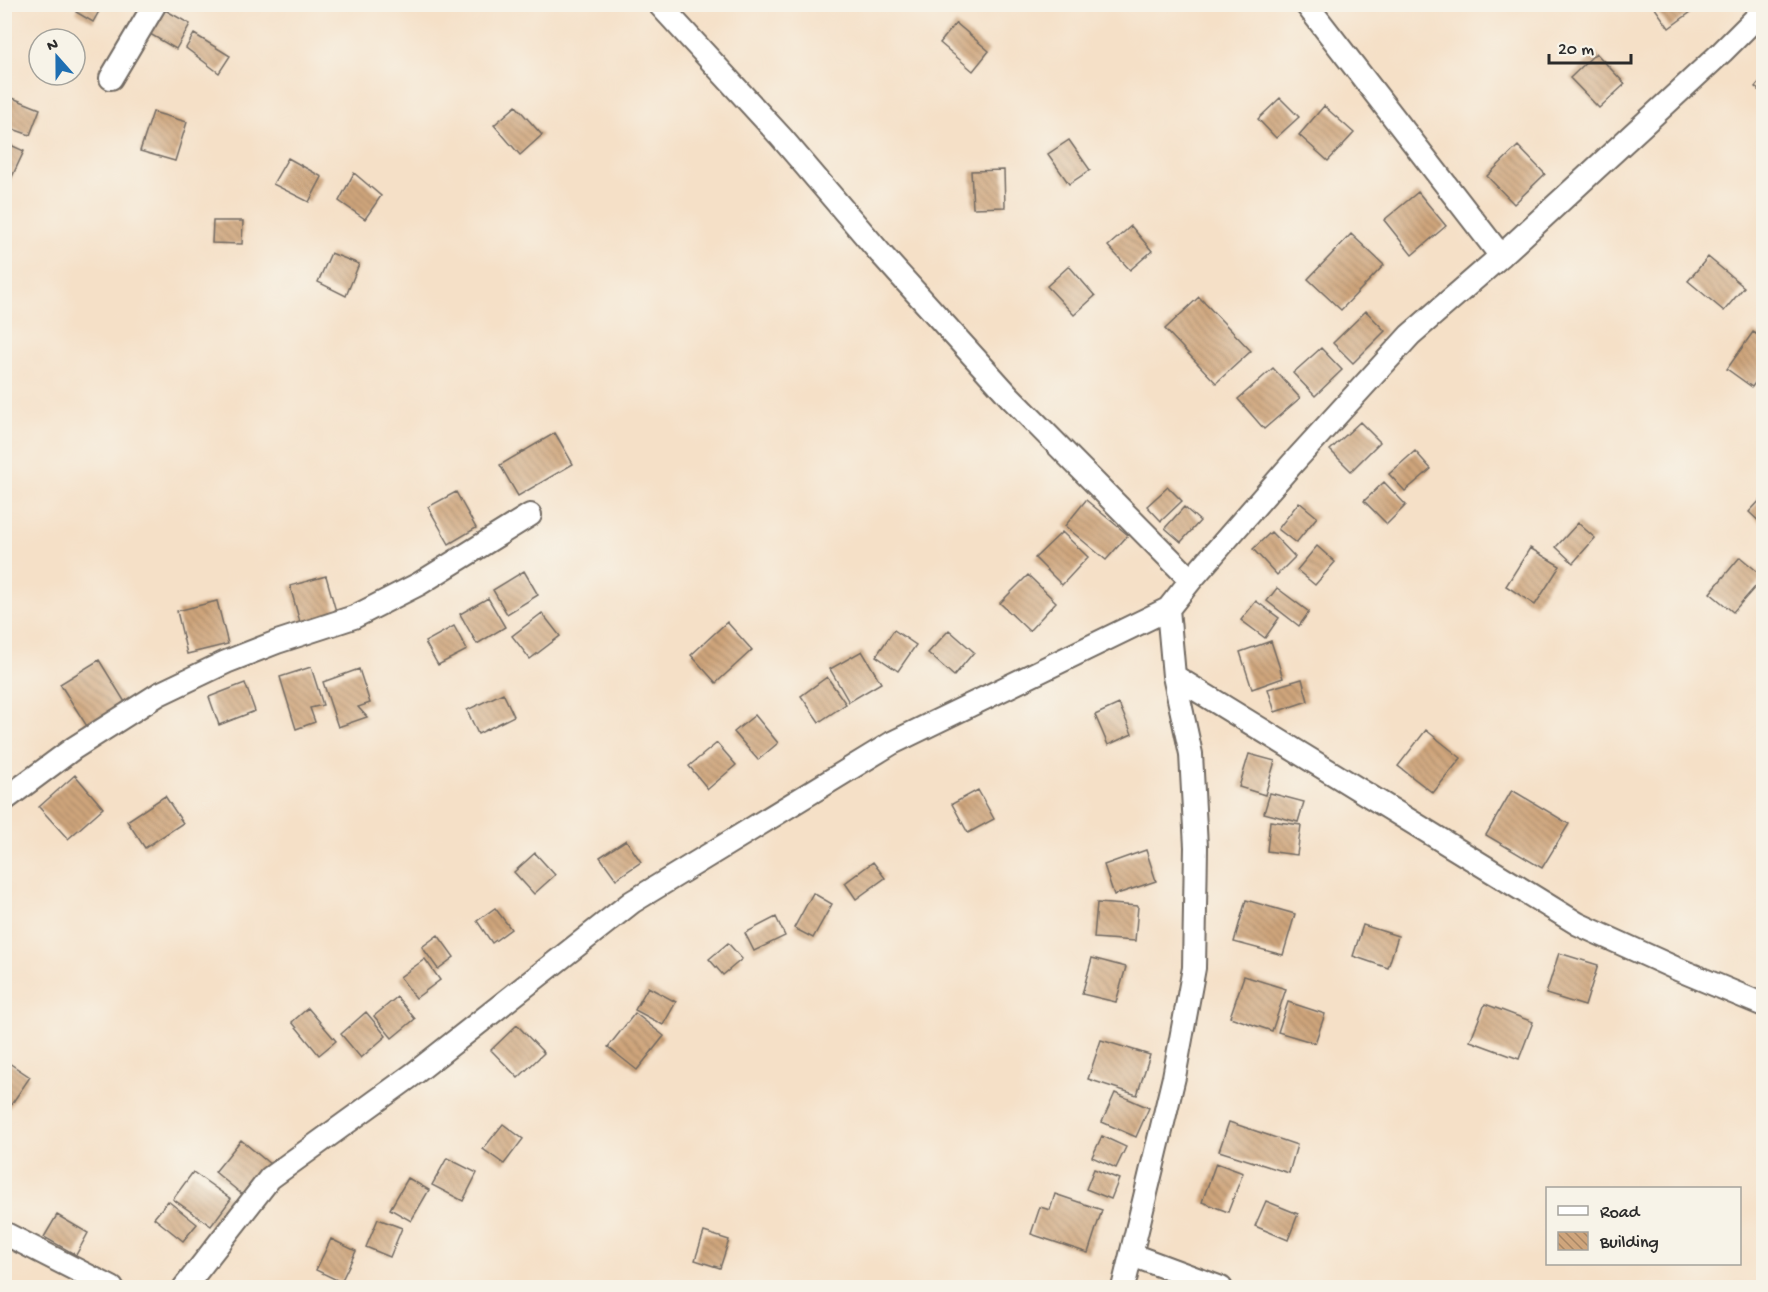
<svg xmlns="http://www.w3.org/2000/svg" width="1768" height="1292" viewBox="0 0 1768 1292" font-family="'Gochi Hand',sans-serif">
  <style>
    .building { fill: url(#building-back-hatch) }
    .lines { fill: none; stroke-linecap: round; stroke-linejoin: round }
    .minor-casing { stroke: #726a62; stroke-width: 26 }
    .minor { stroke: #fff; stroke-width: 22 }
  </style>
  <defs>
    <pattern id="building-back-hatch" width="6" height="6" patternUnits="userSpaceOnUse" patternTransform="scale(1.5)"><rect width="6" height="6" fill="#cfa57c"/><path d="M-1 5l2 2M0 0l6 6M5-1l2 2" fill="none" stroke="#a88766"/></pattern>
  </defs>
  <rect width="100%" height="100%" fill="#f7f3e8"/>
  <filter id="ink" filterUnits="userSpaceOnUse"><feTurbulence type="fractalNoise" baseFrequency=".0167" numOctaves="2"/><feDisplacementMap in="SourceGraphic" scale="12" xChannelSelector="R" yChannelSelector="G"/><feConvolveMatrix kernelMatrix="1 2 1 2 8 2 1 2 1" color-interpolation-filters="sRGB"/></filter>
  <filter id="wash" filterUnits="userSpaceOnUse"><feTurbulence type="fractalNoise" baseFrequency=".008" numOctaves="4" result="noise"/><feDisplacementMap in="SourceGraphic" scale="24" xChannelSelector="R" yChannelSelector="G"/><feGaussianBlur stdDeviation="1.35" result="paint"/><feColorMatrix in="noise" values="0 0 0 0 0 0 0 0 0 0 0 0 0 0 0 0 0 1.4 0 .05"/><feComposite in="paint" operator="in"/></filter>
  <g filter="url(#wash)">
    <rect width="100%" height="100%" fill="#f5e0c7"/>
    <g id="blocks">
      <path class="building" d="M80 4H103L93 22 76 12Z
        M1652 4H1692L1695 9 1669 28Z
        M165 10 190 24 176 49 150 34Z
        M956 23 989 51 973 71 940 43Z
        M194 34 230 56 219 73 186 48Z
        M1596 53 1625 84 1599 108 1570 78Z
        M1764 77V94L1755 87Z
        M10 97 40 109 30 135 4 126V111Z
        M1280 98 1299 117 1276 138 1258 119Z
        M516 106 542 135 520 155 494 125Z
        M1324 106 1354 133 1328 161 1299 135Z
        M153 112 187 122 175 161 140 151Z
        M1069 140 1090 170 1069 184 1048 154Z
        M4 142 24 151 4 194Z
        M1518 146 1545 174 1514 204 1487 176Z
        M288 158 322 177 309 202 273 184Z
        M1004 170 1005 207 973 208 971 171Z
        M354 173 381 196 365 219 339 201Z
        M1418 192 1446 226 1412 255 1384 220Z
        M213 221H243L242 244 212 243Z
        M1131 226 1152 251 1130 270 1108 246Z
        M1351 234 1384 265 1341 310 1308 279Z
        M331 253 359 264 346 296 318 282Z
        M1708 257 1744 287 1724 311 1688 281Z
        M1069 266 1095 296 1074 315 1047 286Z
        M1199 297 1251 351 1216 383 1165 329Z
        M1366 311 1385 331 1353 363 1333 343Z
        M1753 332 1764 339V370L1752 387 1727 369Z
        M1321 348 1342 370 1315 396 1293 373Z
        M1273 368 1300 398 1264 429 1238 399Z
        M1360 422 1380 442 1351 471 1330 450Z
        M555 433 573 464 518 496 500 465Z
        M1415 451 1431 469 1405 491 1389 474Z
        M1384 482 1406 505 1387 524 1364 501Z
        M1168 487 1182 501 1161 521 1147 506Z
        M456 492 476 528 449 544 428 507Z
        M1764 496V526L1749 512Z
        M1086 500 1128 535 1106 560 1065 526Z
        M1299 502 1317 517 1296 543 1278 529Z
        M1184 507 1200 521 1181 542 1165 528Z
        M1578 523 1595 538 1573 563 1556 547Z
        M1062 532 1088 557 1062 585 1035 558Z
        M1271 532 1295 557 1277 575 1253 549Z
        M1317 546 1335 562 1315 585 1297 570Z
        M1530 548 1560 566 1535 605 1506 586Z
        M1740 557 1764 577 1733 612 1710 593Z
        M524 571 538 595 507 614 493 590Z
        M1028 575 1056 602 1029 631 1000 603Z
        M326 576 337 615 301 626 290 586Z
        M1277 588 1309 612 1299 626 1267 601Z
        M488 598 505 627 477 644 460 614Z
        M217 601 228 644 187 654 177 611Z
        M1256 601 1279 618 1265 638 1241 620Z
        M542 613 560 636 530 659 512 636Z
        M727 622 752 650 716 683 691 655Z
        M454 626 467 650 438 665 425 642Z
        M894 630 916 645 898 671 876 656Z
        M949 630 974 652 954 676 928 653Z
        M1271 641 1283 678 1252 689 1240 652Z
        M862 651 881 683 849 702 830 669Z
        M99 660 128 707 90 731 60 684Z
        M311 667 323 705 310 708 315 722 296 729 280 677Z
        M359 669 370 703 358 707 367 717 338 727 323 682Z
        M827 677 846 704 819 722 801 696Z
        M1302 679 1308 701 1275 712 1268 689Z
        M245 683 255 711 219 725 209 697Z
        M503 693 514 716 478 734 467 710Z
        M1119 704 1132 734 1108 745 1095 715Z
        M755 715 778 743 758 760 734 732Z
        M1426 730 1461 758 1433 793 1398 766Z
        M717 743 736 765 708 789 689 766Z
        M1249 754 1275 761 1265 795 1239 787Z
        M75 775 103 808 68 839 39 807Z
        M978 790 994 819 968 833 952 804Z
        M1512 790 1569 824 1542 868 1486 835Z
        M1270 793 1304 802 1298 822 1264 813Z
        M165 796 183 823 145 848 127 821Z
        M1270 821 1301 825 1297 855 1267 851Z
        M626 840 641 862 616 879 600 857Z
        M1146 850 1156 881 1114 895 1104 865Z
        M535 853 555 875 534 894 514 872Z
        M873 862 885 878 856 899 845 883Z
        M813 893 832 904 813 938 794 928Z
        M1246 900 1295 914 1283 955 1234 942Z
        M1097 903 1138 906 1135 941 1094 938Z
        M495 908 511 929 492 943 477 921Z
        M776 917 785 936 754 951 745 933Z
        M1363 925 1398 936 1388 968 1353 956Z
        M438 935 454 957 438 969 422 947Z
        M728 943 742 959 723 975 709 959Z
        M1559 953 1598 965 1585 1006 1546 994Z
        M1092 958 1126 967 1116 1002 1082 994Z
        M425 959 440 980 416 998 400 977Z
        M1244 976 1286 989 1272 1031 1230 1017Z
        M648 987 676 1002 663 1025 635 1010Z
        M397 997 415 1019 392 1038 374 1016Z
        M1288 1002 1325 1014 1315 1043 1278 1032Z
        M1485 1004 1533 1022 1519 1059 1470 1041Z
        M308 1008 336 1041 319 1055 292 1022Z
        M366 1012 386 1036 361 1058 341 1034Z
        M635 1013 664 1036 637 1070 608 1047Z
        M517 1025 544 1053 518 1078 491 1050Z
        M1101 1040 1150 1055 1137 1095 1088 1079Z
        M6 1061 30 1077 9 1108 4 1105Z
        M1115 1093 1149 1108 1136 1137 1102 1122Z
        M1229 1122 1297 1145 1289 1173 1219 1151Z
        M503 1124 523 1139 504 1164 483 1149Z
        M1102 1136 1126 1147 1116 1168 1092 1157Z
        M241 1140 270 1164 244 1196 215 1172Z
        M447 1158 477 1173 463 1201 432 1185Z
        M1216 1163 1243 1173 1228 1212 1202 1202Z
        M1094 1169 1119 1179 1111 1199 1086 1189Z
        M193 1172 231 1199 211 1226 173 1199Z
        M408 1178 429 1190 411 1221 390 1209Z
        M1055 1194 1102 1210 1088 1253 1031 1234 1040 1207 1050 1210Z
        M168 1201 197 1224 183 1241 154 1218Z
        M1266 1201 1298 1214 1288 1240 1255 1226Z
        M57 1215 88 1233 76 1255 44 1237Z
        M378 1219 402 1228 390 1257 366 1247Z
        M704 1232 729 1240 720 1268 695 1260Z
        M331 1239 356 1251 341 1282 316 1270Z"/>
    </g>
  </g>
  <g filter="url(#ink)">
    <use href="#blocks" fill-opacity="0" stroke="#726a62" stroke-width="1.5"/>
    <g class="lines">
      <g class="minor-casing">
        <path id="minor" d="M659 4 781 137 881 254 1010 397 1191 580
          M1306 4 1501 256
          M111 78 155 4
          M1174 676 1578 924 1675 968 1764 1005
          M4 800 74 748 159 694 226 662 277 642 354 617 419 584 530 515
          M4 1233 112 1288
          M1132 1255 1221 1288
          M184 1288 270 1178 415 1073 632 902 892 743 1168 609 1191 580 1292 464 1410 335 1501 256 1722 52 1764 10
          M1123 1288 1174 1077 1194 968 1196 847 1191 754 1174 676 1168 609"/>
      </g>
      <use href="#minor" class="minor"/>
    </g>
  </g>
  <rect width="1768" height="1292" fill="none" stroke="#f7f3e8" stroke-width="24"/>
  <rect x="1546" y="1187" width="195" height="78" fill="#f7f3e8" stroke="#a5a39c" stroke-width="1.5"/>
  <rect x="1558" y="1206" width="30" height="9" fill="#ffffff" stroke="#a5a39c" stroke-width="1.5"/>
  <text x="1600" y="1217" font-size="18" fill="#2b2b2b">Road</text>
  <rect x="1558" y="1232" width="30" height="18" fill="url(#building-back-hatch)" stroke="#a5a39c" stroke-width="1.5"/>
  <text x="1600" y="1247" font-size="18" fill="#2b2b2b">Building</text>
  <g transform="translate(57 57) rotate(339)"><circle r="28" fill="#f7f3e8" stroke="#a5a39c" stroke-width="1.5"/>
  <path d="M0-4.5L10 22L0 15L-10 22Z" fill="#1f6fb2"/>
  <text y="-9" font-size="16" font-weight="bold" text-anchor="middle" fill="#2b2b2b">N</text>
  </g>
  <path d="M1549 54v9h82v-9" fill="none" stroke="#2b2b2b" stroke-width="3"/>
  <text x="1558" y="54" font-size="18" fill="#2b2b2b" stroke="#f7f3e8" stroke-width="4.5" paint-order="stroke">20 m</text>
</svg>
